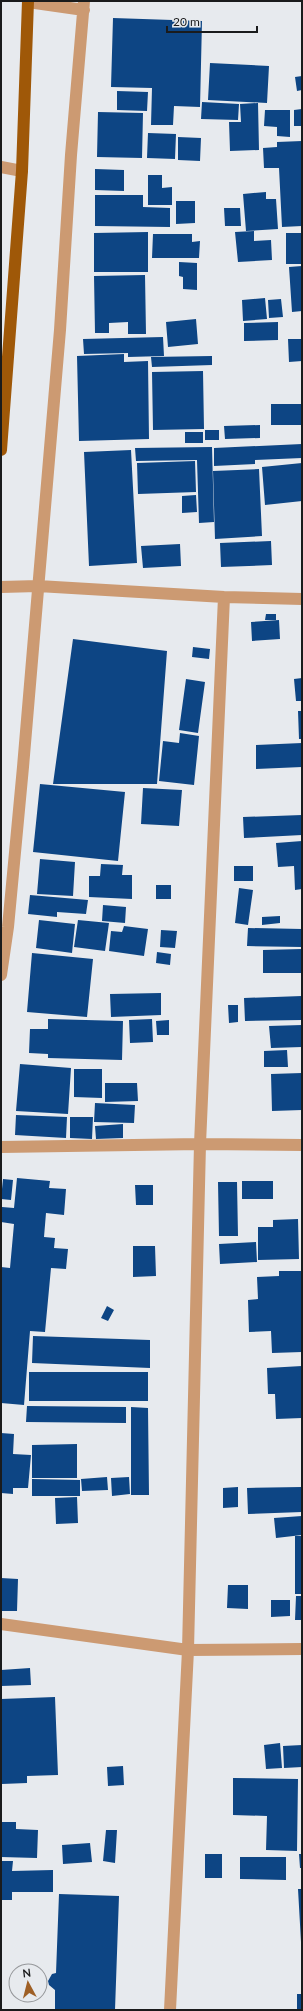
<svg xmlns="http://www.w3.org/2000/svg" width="303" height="2011" viewBox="0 0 303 2011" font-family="Lato,sans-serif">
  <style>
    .building { fill: #0d4584 }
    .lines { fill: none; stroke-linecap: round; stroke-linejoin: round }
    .minor { stroke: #cc9a72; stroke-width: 12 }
    .primary { stroke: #9f5808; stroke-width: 12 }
  </style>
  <rect width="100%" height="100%" fill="#e7eaee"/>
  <path class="building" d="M113 18 202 21 200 107 174 106 173 125H151L152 88 111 87Z
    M210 63 269 66 267 103 208 100Z
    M302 76V90L297 91 295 77Z
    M117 91 148 92 147 111 117 110Z
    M202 102 239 104 238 120 201 119Z
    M258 103 259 150 230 151 229 122H241L240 104Z
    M302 109V126H294V110Z
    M265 110H290V137L277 136V127L264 126Z
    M98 112 143 113 142 158 97 157Z
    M148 133 176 134 175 159 147 158Z
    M178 137 201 138 200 161 178 160Z
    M302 141V226L282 227 279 168H264L263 148 277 147V142Z
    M95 169 124 170V191L95 190Z
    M148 175H162V188L172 187V205H148Z
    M266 192V199H276L278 229 246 231 243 194Z
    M95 195H143V207L170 208V227L95 226Z
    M176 201H195V223L176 224Z
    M224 208H240L241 226H225Z
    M254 231V241L271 240 272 260 238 262 235 232Z
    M148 232V272H94V233Z
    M286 233H302V264H286Z
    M153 234H192V242L200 241 199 258H152Z
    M179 262 197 263V290L183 289V277L179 276Z
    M302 266V311L292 312 289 267Z
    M145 275 146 334H128V322L109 323V333H95L94 276Z
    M265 298 267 319 243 321 242 300Z
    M281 299 283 317 269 318 268 300Z
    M196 319 198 344 168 347 166 322Z
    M278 322V340L244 341V323Z
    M163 337 164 356 128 357V353L84 354 83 339Z
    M288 339H302V361L289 362Z
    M124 354V362L148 361 149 439 79 441 77 356Z
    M212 356V365L152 367 151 357Z
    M203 371 204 429 153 430 152 372Z
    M271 404H302V425H271Z
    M260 425V438L225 439 224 426Z
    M205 430H219V440H205Z
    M185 432H203V443H185Z
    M302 444V458L255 460V464L214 466V448Z
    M212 447 214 522 199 523 197 460 136 461 135 448Z
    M131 450 137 563 89 566 84 452Z
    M195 461 196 492 138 494 137 463Z
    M302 463V501L265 505 262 467Z
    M259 469 262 536 215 539 213 471Z
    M196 495 197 512 182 513V496Z
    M271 541 272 565 221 567 220 543Z
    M180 544 181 566 143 568 141 546Z
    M266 614H276V620H265Z
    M279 620 280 639 252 641 251 622Z
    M73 639 167 651 157 784H53Z
    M193 647 210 649 209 659 192 657Z
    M302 678V701H296L294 679Z
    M186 679 205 682 198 733 179 730Z
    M298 711H302V739H299Z
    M180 733 199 736 194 785 159 781 163 741 179 743Z
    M302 743V767L256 769V745Z
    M40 784 125 792 118 861 33 852Z
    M143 788 182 790 179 826 141 824Z
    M302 815V835L244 838 243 817Z
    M302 841V889L295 890 294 866 278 867 276 843Z
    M40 859 75 862 73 896 37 894Z
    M101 864 123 865 122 875H132V899L89 897V876H100Z
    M234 866H253V881H234Z
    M156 885H171V899H156Z
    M239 888 253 890 248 925 235 923Z
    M30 895 88 900 86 914 57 912V917L28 914Z
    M103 905 126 907 125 923 102 921Z
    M280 916V923L262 925V917Z
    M39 920 75 924 72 953 36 948Z
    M78 920 109 923 105 951 74 947Z
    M124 926 148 929 144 956 109 951 111 931 122 932Z
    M248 928 302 929V947L247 946Z
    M161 930 177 931 175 948 160 947Z
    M302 949V973H263V950Z
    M157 952 171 954 170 965 156 963Z
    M32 953 93 959 87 1017 27 1012Z
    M161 993V1015L111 1017 110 994Z
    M302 996V1020L245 1021 244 998Z
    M228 1005H238V1022L229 1023Z
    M48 1019 123 1021 122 1060 48 1058V1054L29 1053 30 1029H48Z
    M152 1019 153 1042 130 1043 129 1020Z
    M169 1020V1035H157L156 1021Z
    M302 1025V1047L271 1048 269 1026Z
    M287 1050 288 1067H264V1051Z
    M20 1064 71 1068 68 1114 16 1111Z
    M74 1069H102V1098L74 1097Z
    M302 1073V1110L272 1111 271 1074Z
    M105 1083H137L138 1101 105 1102Z
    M95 1103 135 1105 134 1123 94 1122Z
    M16 1115 67 1117 66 1138 15 1135Z
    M70 1117H93L92 1139 70 1138Z
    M123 1124V1138L96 1139 95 1126Z
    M17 1178 50 1181 49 1188 66 1189 64 1215 46 1213 44 1237 55 1238 54 1248 68 1249 66 1269 51 1268 45 1332 30 1331 24 1405 1 1403V1267L10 1268 14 1224 1 1222 2 1207 14 1208Z
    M3 1179 13 1180 11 1200 1 1199Z
    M242 1181H273V1199H242Z
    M218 1182H237L238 1236H219Z
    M135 1185H153V1205H136Z
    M298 1219 299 1259 258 1260V1227H273V1220Z
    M256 1242 257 1262 220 1264 219 1244Z
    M133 1246H155L156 1276 133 1277Z
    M279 1271H302V1352L272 1353 271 1331 249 1332 248 1300 258 1299 257 1277 279 1276Z
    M107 1306 114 1310 108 1321 101 1318Z
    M33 1336 150 1340V1368L32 1363Z
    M302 1366V1418L276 1419 275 1394H268L267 1368Z
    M29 1372H148V1401H29Z
    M27 1406 126 1407V1423L26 1422Z
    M131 1407 148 1408 149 1495H131Z
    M1 1433 14 1434 13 1454 31 1455 28 1488H13V1494L1 1493Z
    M77 1444V1478H32V1445Z
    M107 1477 108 1490 82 1491 81 1479Z
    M129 1477 130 1494 112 1496 111 1478Z
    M32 1479 80 1480V1496H32Z
    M238 1487V1507L223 1508V1488Z
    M302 1487V1512L248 1514 247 1488Z
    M77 1497 78 1523 56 1524 55 1498Z
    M302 1516V1535L276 1538 274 1518Z
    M295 1536H302V1594H295Z
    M1 1578 18 1579 17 1611H1Z
    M228 1585H248V1609L227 1608Z
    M296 1596H302V1620H295Z
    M271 1600H290V1616L271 1617Z
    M30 1668 31 1685 1 1686V1670Z
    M55 1697 58 1775 27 1776V1783L2 1784 1 1699Z
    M280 1743 282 1768 266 1769 264 1745Z
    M302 1745V1767L284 1768 283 1746Z
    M123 1766 124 1785 108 1786 107 1767Z
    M233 1778 298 1779 297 1851 266 1850 267 1816 233 1815Z
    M1 1822H16V1829L38 1830 37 1858 1 1857Z
    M106 1830H117L115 1863 103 1861Z
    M90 1843 92 1862 63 1864 62 1845Z
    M205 1854H222V1878H205Z
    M299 1854H302V1868H300Z
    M240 1857H286V1880L240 1879Z
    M1 1861H13L12 1871 53 1870V1892H12V1900H1Z
    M298 1889H302V1942H301Z
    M59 1894 119 1896 115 2010H55V1990L49 1985 48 1981 52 1974 56 1973Z
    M297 1994H302V2010H297Z"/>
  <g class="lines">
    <path class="minor" d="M28 2 84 10
      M1 167 22 171
      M1 587 38 586 224 597 302 599
      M1 975 8 927 23 767 60 330 71 155 84 1
      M1 1147 200 1144 302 1145
      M1 1624 188 1650 302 1649
      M170 2010 188 1650 200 1144 224 597"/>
    <path class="primary" d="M1 450 22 171 28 1"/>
  </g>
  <rect width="303" height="2011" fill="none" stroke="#1a1b1c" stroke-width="4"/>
  <g transform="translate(28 1983) rotate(353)"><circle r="19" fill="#e7eaee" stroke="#95979a"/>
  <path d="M0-3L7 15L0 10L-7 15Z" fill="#9e5f25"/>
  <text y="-6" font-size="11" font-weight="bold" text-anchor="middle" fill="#1a1b1c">N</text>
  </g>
  <path d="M167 26v6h90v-6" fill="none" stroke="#1a1b1c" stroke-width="2"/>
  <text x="173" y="26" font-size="12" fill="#1a1b1c" stroke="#e7eaee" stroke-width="3" paint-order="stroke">20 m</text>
</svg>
